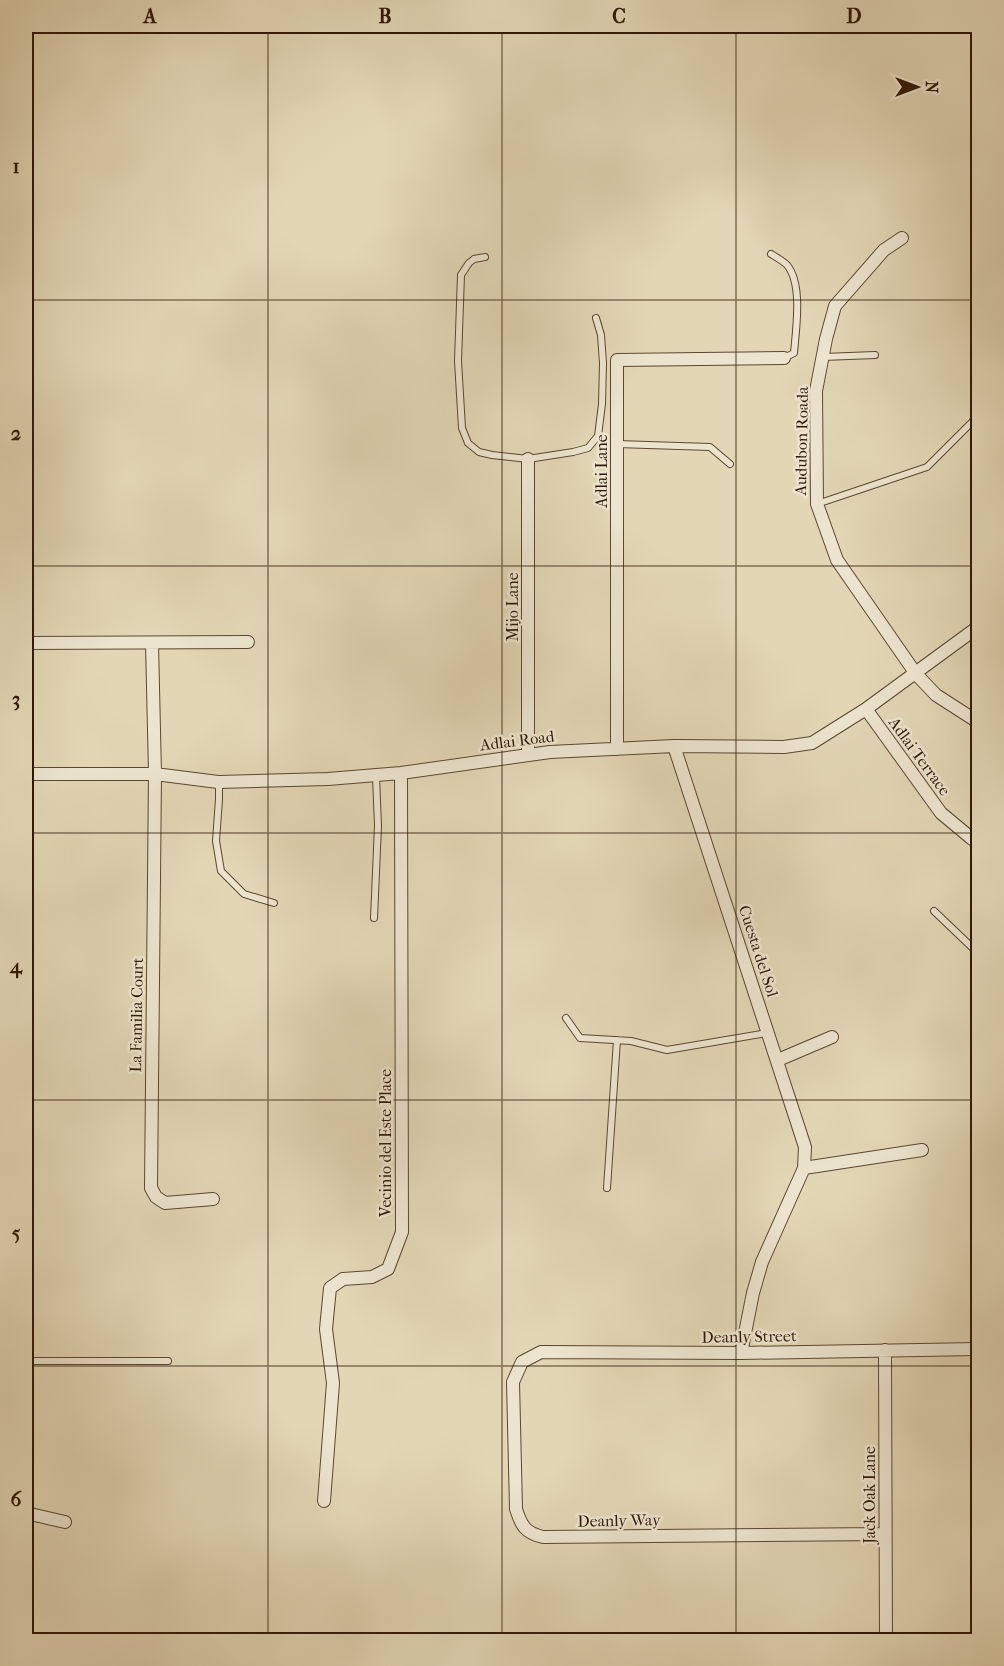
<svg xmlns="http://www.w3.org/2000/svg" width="1004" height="1666" viewBox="0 0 1004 1666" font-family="'IM FELL French Canon',serif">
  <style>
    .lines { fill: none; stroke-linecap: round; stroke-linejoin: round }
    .lane-casing { stroke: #5c4732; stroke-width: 8 }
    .street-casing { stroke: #5c4732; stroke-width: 14 }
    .lane { stroke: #ece4cf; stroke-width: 6 }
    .street { stroke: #ece4cf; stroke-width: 12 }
    .grid { fill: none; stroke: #2f1706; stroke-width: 1.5; stroke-opacity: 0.55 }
    .labels { text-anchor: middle; stroke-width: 5; stroke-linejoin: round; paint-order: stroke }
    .street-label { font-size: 16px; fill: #2f1706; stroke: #ece4cf }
    .neatline { fill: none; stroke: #2f1706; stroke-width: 2 }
    .grid-label { font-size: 20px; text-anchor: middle; font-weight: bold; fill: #2f1706 }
  </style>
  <rect width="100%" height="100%" fill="#e2d6b5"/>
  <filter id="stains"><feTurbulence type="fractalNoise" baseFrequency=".00333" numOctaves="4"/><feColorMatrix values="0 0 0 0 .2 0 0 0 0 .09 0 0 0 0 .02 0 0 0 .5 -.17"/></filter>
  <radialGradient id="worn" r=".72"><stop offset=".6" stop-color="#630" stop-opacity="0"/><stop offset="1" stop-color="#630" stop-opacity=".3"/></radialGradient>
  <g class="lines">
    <g class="lane-casing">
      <path id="lane" d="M771 254C776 257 783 261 787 265 803 284 796 329 794 353L784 358
        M485 257 474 259 469 263 461 275 458 361 462 428 468 443 479 452 492 455 528 459 573 452 588 448 598 436 602 404 603 363 601 335 596 318
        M823 357 875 355
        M617 444 710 447 730 464
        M817 504 927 467 977 417
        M219 782V799L216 841 221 871 244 894 274 903
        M934 911 978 953
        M374 918 378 826 376 776
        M566 1018 580 1038 631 1041 667 1050 767 1033
        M977 1047 978 1046
        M607 1188 617 1040
        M26 1361H168"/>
    </g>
    <g class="street-casing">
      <path id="street" d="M902 238 884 250 835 306 826 339 816 391 817 504 837 560 916 674 936 695 978 722
        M26 643 248 642
        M152 643 155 774 151 1188 156 1197 165 1203 213 1199
        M866 709 941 813 971 838 978 843
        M674 746 805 1147 804 1168
        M617 749V360L784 358
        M528 754V459
        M26 774H155L218 782 328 779 401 773 550 752 674 746 784 747 812 743 866 709 978 627
        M778 1060 832 1037
        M885 1350 886 1640
        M741 1353 753 1293 762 1262 804 1168 922 1150
        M324 1501 333 1383 326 1329 330 1288 343 1279 372 1277 388 1269 402 1232 401 773
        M26 1513 65 1522
        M885 1534 543 1537C525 1533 521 1525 516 1509L513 1382 522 1362 541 1352 741 1353 978 1349"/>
    </g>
    <use href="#lane" class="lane"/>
    <use href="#street" class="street"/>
  </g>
  <path class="grid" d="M268 26V1640M502 26V1640M736 26V1640M26 300H978M26 566H978M26 833H978M26 1100H978M26 1366H978"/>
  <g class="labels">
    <g class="street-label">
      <text transform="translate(801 441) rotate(-89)" y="6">Audubon Roada</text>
      <text transform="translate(601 471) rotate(-90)" y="6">Adlai Lane</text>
      <text transform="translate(512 607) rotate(-90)" y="6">Mijo Lane</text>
      <text transform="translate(517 740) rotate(-7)" y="6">Adlai Road</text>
      <text transform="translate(920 756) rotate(54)" y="6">Adlai Terrace</text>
      <text transform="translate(759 951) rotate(72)" y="6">Cuesta del Sol</text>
      <text transform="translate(136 1015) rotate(-89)" y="6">La Familia Court</text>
      <text transform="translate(385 1143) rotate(-90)" y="6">Vecinio del Este Place</text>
      <text transform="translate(749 1336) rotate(-1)" y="6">Deanly Street</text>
      <text transform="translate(869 1495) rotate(-90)" y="6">Jack Oak Lane</text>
      <text transform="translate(619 1520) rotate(-1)" y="6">Deanly Way</text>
    </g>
  </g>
  <rect width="1004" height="1666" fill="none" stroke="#e2d6b5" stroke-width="66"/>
  <g transform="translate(917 87) rotate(90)" stroke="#ece4cf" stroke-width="4.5" paint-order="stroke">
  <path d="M0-4.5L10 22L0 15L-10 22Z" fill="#2f1706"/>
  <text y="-9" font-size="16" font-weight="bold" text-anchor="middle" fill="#2f1706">N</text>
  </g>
  <rect x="33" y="33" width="938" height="1600" class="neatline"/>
  <g class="grid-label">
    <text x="150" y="23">A</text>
    <text x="385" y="23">B</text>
    <text x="619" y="23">C</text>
    <text x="854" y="23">D</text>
    <text x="16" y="173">1</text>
    <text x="16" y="440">2</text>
    <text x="16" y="706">3</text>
    <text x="16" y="973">4</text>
    <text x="16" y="1240">5</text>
    <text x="16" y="1506">6</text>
  </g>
  <rect width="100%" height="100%" filter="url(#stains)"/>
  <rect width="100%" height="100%" fill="url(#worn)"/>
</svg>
